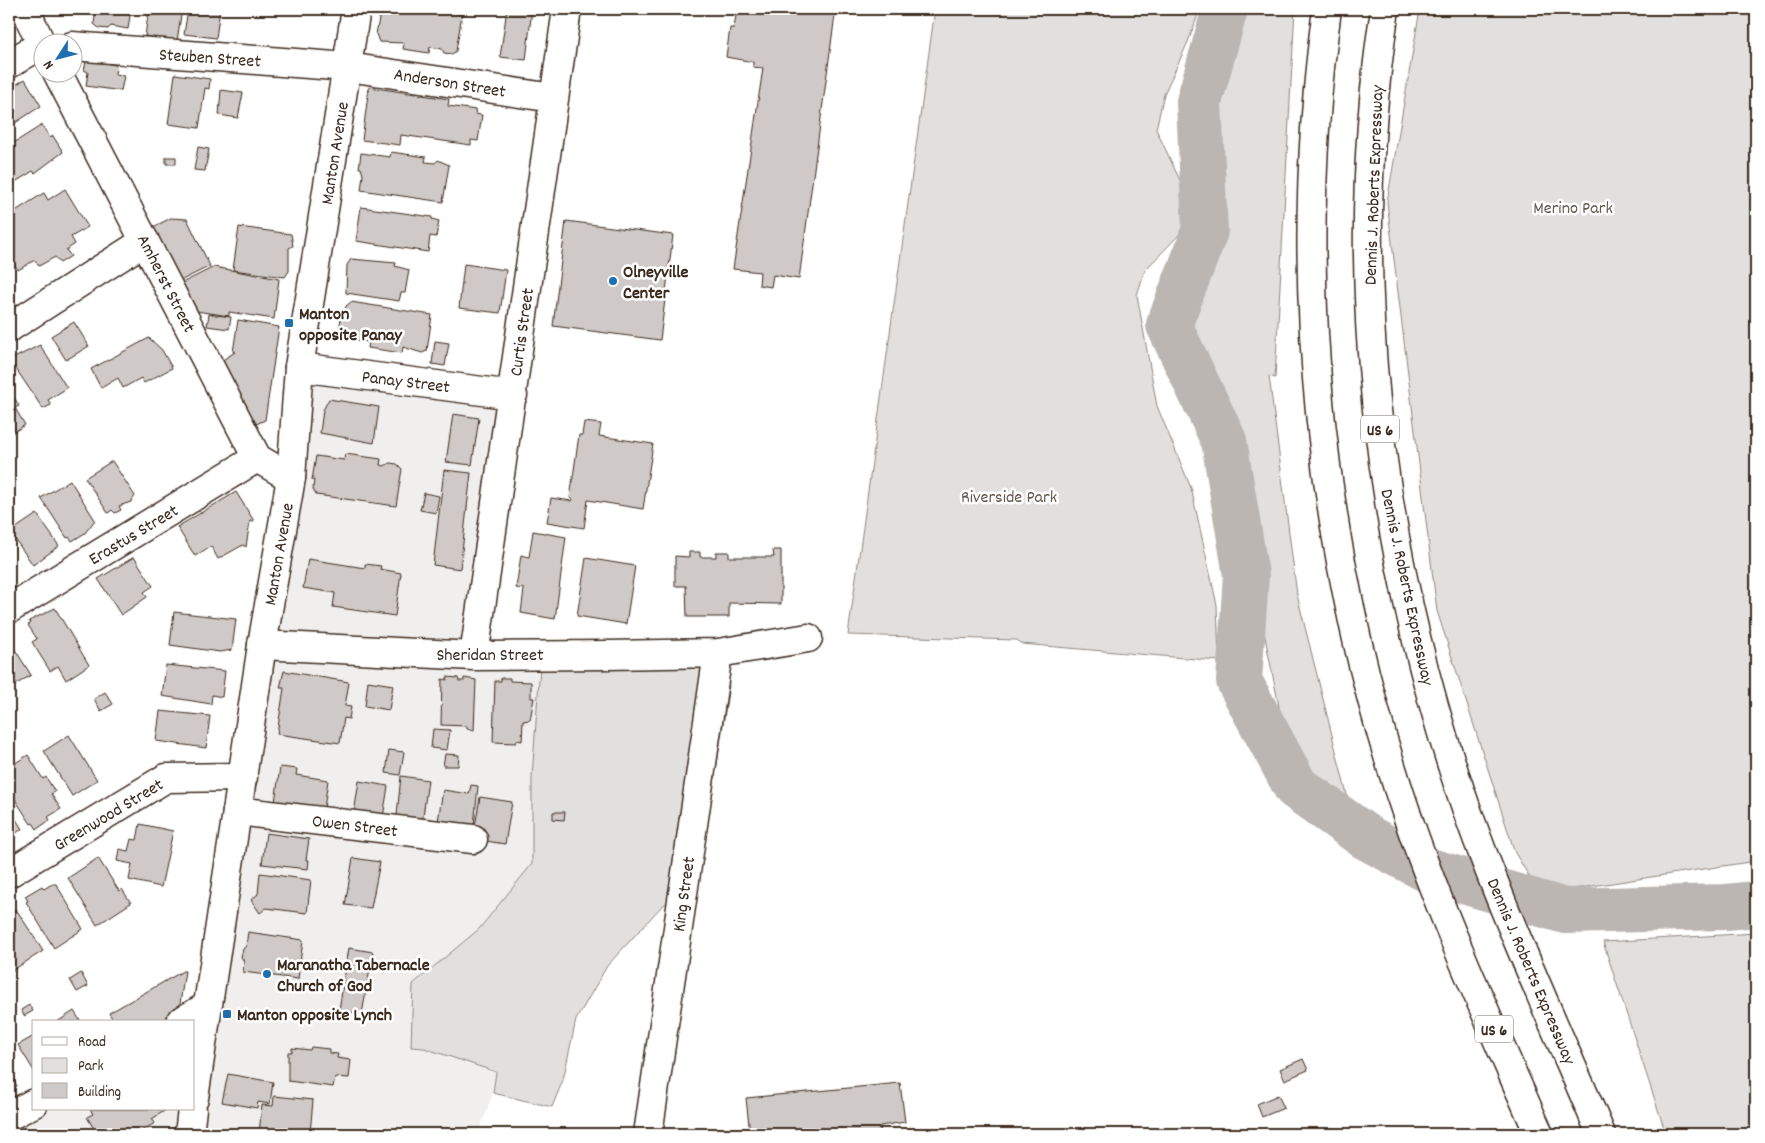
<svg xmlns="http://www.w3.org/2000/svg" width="1765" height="1143" viewBox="0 0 1765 1143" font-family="Dekko,sans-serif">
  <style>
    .built { fill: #f1efee }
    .green { fill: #e2e0de; stroke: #8e857e }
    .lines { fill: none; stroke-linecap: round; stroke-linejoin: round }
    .river { stroke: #bcb6b3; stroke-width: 46 }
    .building { fill: #cfcac7; stroke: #3b2a1e }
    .minor-casing { stroke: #3b2a1e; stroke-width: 31 }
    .major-casing { stroke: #3b2a1e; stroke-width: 31 }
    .highway-casing { stroke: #3b2a1e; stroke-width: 31 }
    .minor { stroke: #fff; stroke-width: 28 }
    .major { stroke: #fff; stroke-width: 28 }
    .highway { stroke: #fff; stroke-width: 28 }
    .poi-dot { fill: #1f6fb2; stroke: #fff; stroke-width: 2 }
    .labels { text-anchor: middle; stroke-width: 5; stroke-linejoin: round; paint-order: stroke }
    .shield { fill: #fff; stroke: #766a62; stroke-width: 1 }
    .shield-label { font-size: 16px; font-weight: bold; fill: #3b2a1e }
    .street-label { font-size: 18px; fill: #3b2a1e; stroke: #fff }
    .park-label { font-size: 18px; fill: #65584e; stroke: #fff }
    .poi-label { font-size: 18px; font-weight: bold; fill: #3b2a1e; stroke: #fff; text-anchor: start }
  </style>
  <rect width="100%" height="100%" fill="#fff"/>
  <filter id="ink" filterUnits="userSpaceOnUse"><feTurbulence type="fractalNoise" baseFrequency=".02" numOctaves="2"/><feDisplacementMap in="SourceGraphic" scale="10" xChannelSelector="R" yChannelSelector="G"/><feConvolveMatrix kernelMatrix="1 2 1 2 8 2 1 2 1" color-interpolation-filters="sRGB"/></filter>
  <g filter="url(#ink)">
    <path class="built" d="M304 370 516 404 492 644 542 655 532 777V864L479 929 413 984 411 1047 424 1048 496 1072 493 1093 478 1134H9V1116L34 1109H194L215 1008Z"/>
    <path class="green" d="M935 9H1200L1188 42 1164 94 1156 129 1191 204 1179 235 1145 270 1137 295 1157 406 1191 488 1217 605 1219 661 1022 644 1017 640 848 635Z
      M1225 9H1295L1275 378 1269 376 1297 595 1350 807 1328 792 1307 770 1284 731 1251 568 1192 376V288L1202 232 1206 133Z
      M1420 9H1756V861L1540 894 1515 853 1437 611 1387 202Z
      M546 654 725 669 729 686 701 867 696 882H693L660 908 607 966 576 1020 563 1080 552 1107 493 1093 496 1072 424 1048 411 1047 413 984 479 929 532 864V777L540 667Z
      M1756 933V1134H1666L1603 942Z"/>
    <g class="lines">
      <path class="river" d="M1225 9 1199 102 1205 231 1169 325 1224 441 1246 575 1239 681 1296 787 1366 837 1430 871 1565 911 1726 907 1756 904"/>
    </g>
    <path class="building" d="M96 9H131L128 29 111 26 108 29 99 28 94 24Z
      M149 9H182L177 41 145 36Z
      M188 9H220L216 38 184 34Z
      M381 9H426L462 14 456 51 452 54 444 53 442 49 430 47 429 53 403 49 404 43 379 42 376 34Z
      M507 9H532L526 60 500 57Z
      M737 9H801L835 15 799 279 773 275 771 287 759 285 760 272 733 269 763 68 753 67V62L726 57 730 28H734Z
      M90 61 116 65 115 75 124 76 121 91 86 86 88 72 84 70 86 62Z
      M175 74 210 79 209 89 205 88 199 128 168 124Z
      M25 79 41 106 9 127V89Z
      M369 87 449 99 448 106 476 110 475 114 482 115 478 141 471 140V145L401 135 400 145 362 140Z
      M221 90 243 93 238 118 219 115Z
      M42 125 50 138 53 136 63 152 35 173 33 171 12 184 9 179V146Z
      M198 147 209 149 205 171 194 170Z
      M391 152 426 157 425 162 435 163 438 160 449 165 443 202 361 190 363 175 361 168H359L361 153 390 157Z
      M166 157H176V164H166Z
      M65 189 88 227 71 237 75 244 66 250 71 256 60 263 55 257 39 266 35 260 18 270 9 256V225L12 223 9 215 44 193 48 200Z
      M361 207 432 217V219L439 221 436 237 430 236 428 252 356 241Z
      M171 218 187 219 210 266 180 281 153 227Z
      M566 221 673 235 660 340 553 326Z
      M239 227 291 234 293 246 289 248V271L285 277 233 270Z
      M351 259 396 263 395 266 409 270 405 293H401L399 301 346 293 347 265Z
      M464 264 506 270 500 313 459 308Z
      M214 267 279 279 274 319 229 312V316L196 311 182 283Z
      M351 302 432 315 427 351 422 353 403 347 402 353 368 348 369 342 338 337 342 312H345L346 306Z
      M209 314 231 317 229 329 207 326Z
      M238 320 279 327 265 420 254 425 221 361 235 352H233Z
      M74 322 89 346 66 360 51 336Z
      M149 338 162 350 172 368 144 383 141 378 123 388 118 378 101 388 91 369Z
      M435 341 449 343 445 366 432 364Z
      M40 345 67 388 48 400 51 405 43 409 10 360Z
      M9 388 19 406 15 408 25 425 9 435Z
      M329 399 379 407 374 443 320 433 323 410Z
      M453 414 479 418 472 465 446 462Z
      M584 422 601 424 599 436 653 444 643 509 588 500 584 528 547 522 551 498 572 501 573 499 570 498 579 435H582Z
      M345 454 381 459 380 465 384 466 390 463 397 464 402 469 396 506 316 495 313 489 314 480H312L316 456 344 460Z
      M112 461 135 496 131 502 119 506 121 510 115 513 112 510 108 513 85 478Z
      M444 470 471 473 460 569 433 565Z
      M70 480 95 520 85 533 72 541 69 537 67 538 41 498Z
      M236 492 254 521H250L246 547 243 545 218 559 211 546 195 556 177 527Z
      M424 493 439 496 436 513 420 510Z
      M37 514 59 546 33 565 10 532Z
      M533 531 566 537 555 619 521 613 524 589 516 588 521 555 529 557Z
      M773 550H781V604L729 603V617H687L686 586H675V556L689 557V552H700V557H716V552H729V557H774Z
      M134 557 153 586 144 592 147 597 121 615 98 579Z
      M586 558 635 566 626 624 577 616Z
      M308 559 365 568V564L381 566 380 569 401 573 395 616 333 607 335 593 303 588Z
      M55 608 89 665 66 680 58 666 50 671 32 642 37 639 28 625 31 623 29 621Z
      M174 612 236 619 232 650 220 652 170 645Z
      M9 640 31 675 9 689Z
      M166 665 225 671 222 697 212 695 211 704 162 696Z
      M284 671 349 682 345 706 351 707 349 719 344 718 340 743 277 734 284 688H280Z
      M447 677 458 678 459 681H464V678L476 680 474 730 467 729V726L441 725 442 679 447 680Z
      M501 678H510V681L531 682V698H534L530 720 523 721 522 741 517 740 516 743 493 742 495 681H501Z
      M368 681 393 685 389 710 365 706Z
      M105 692 113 704 101 711 94 699Z
      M160 711 210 716 206 748 156 741Z
      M433 729 450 730 447 750 431 748Z
      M69 735 97 780 72 796 44 751Z
      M389 750 404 752 400 775 386 773Z
      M445 754 459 755 458 766H443Z
      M28 755 43 779 46 777 55 792 51 794 61 809 48 817 50 820 37 829 33 823 31 824 9 790V767Z
      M280 767 297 769 296 775 328 780 323 816 274 809Z
      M401 776 428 780 421 831 396 825Z
      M359 781 388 786 382 824 353 820Z
      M471 785 478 786 474 826 438 821 443 790 469 794Z
      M480 797 512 802 505 844 473 839Z
      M9 808 22 829 9 838Z
      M553 812H565L564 820 553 819Z
      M140 824 173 831 161 887 129 880 132 864 117 861 119 849 128 851 131 839 137 840Z
      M266 833 309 839 306 860H309L308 869 262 864Z
      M98 858 119 891 122 889 131 903 97 925 68 878Z
      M353 858 380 862 371 908 345 905Z
      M260 873 311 880 307 913 266 908 260 913 251 900 258 894Z
      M52 884H56L83 929 54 948 26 902 28 901 25 896 42 886 44 889Z
      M16 909 43 951 13 970 9 963V914Z
      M248 932 303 940 298 979 243 972 244 961 241 957 243 949 246 946Z
      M349 948 373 952 362 1014 339 1010Z
      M183 971H185L179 1010 164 1022H114L109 1013Z
      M81 973 88 986 77 992 70 980Z
      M29 1005 33 1011 24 1016 21 1010Z
      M74 1011 81 1022H57Z
      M34 1036V1071L18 1045Z
      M311 1047 329 1049V1053L338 1054 337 1058 351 1060 349 1078 335 1077 333 1087 288 1081V1052H292V1048L310 1050Z
      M1303 1059 1308 1070 1285 1080 1280 1069Z
      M9 1072 17 1086 9 1091Z
      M228 1074 273 1082 270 1104 258 1102 257 1108 222 1102Z
      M900 1083 905 1122 880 1126 881 1134H750L746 1098Z
      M1278 1095 1284 1108 1262 1117 1257 1104Z
      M274 1096 313 1100 310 1134H259L262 1105 273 1106Z
      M90 1109H167L152 1119 155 1123 136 1134H97L87 1117 93 1114Z"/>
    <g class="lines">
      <g class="minor-casing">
        <path id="minor" d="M25 9 42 45
          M72 46 348 67 553 98
          M9 64 42 44
          M57 72 257 458 291 478
          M9 328 145 241
          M299 367 513 395
          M9 609 257 458
          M262 645 474 656 608 655 718 653 808 638
          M474 656 567 9
          M237 811 473 839
          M9 873 166 778 243 777
          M180 1022 206 1007
          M9 1116 34 1103
          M648 1134 718 653"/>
      </g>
      <g class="major-casing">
        <path id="major" d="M194 1098 262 645 291 478 299 367 356 9
          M189 1134 192 1109"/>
      </g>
      <g class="highway-casing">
        <path id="highway" d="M1327 9C1290 280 1320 563 1409 821 1446 928 1494 1031 1539 1134
          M1385 9C1345 270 1377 544 1461 793 1501 910 1553 1021 1601 1134"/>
      </g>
      <use href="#minor" class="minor"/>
      <use href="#major" class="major"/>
      <use href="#highway" class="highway"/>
    </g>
  </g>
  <g class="poi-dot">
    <circle cx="613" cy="281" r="5"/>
    <rect x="284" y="318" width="10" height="10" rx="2.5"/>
    <circle cx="267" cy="974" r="5"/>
    <rect x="222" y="1009" width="10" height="10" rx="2.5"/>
  </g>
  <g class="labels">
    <g class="shield">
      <rect x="1361" y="415.5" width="38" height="27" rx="4"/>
      <rect x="1475" y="1015.5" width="38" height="27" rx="4"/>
    </g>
    <g class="shield-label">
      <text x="1380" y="435">US 6</text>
      <text x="1494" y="1035">US 6</text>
    </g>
    <g class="street-label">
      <text transform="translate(210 57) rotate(4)" y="6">Steuben Street</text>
      <text transform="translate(450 82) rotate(9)" y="6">Anderson Street</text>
      <text transform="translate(334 153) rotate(-81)" y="6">Manton Avenue</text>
      <text transform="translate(1373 185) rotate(-88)" y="6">Dennis J. Roberts Expressway</text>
      <text transform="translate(167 283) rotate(63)" y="6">Amherst Street</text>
      <text transform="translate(521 332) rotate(-82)" y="6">Curtis Street</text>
      <text transform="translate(406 381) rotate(7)" y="6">Panay Street</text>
      <text transform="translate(133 534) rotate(-31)" y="6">Erastus Street</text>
      <text transform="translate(278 554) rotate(-80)" y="6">Manton Avenue</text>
      <text transform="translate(1408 587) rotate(78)" y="6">Dennis J. Roberts Expressway</text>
      <text x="490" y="660">Sheridan Street</text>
      <text transform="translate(108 814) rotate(-31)" y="6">Greenwood Street</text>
      <text transform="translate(355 825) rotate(7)" y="6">Owen Street</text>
      <text transform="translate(683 894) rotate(-82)" y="6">King Street</text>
      <text transform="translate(1532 971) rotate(67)" y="6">Dennis J. Roberts Expressway</text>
    </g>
    <g class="park-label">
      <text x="1573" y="213">Merino Park</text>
      <text x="1009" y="502">Riverside Park</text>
    </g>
    <g class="poi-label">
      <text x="623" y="277">Olneyville<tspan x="623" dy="21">Center</tspan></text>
      <text x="299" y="319">Manton<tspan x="299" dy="21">opposite Panay</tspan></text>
      <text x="277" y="970">Maranatha Tabernacle<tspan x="277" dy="21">Church of God</tspan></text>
      <text x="237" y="1020">Manton opposite Lynch</text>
    </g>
  </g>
  <rect width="1765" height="1143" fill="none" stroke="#fff" stroke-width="30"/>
  <rect x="15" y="15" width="1735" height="1113" fill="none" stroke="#3b2a1e" stroke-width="2" filter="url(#ink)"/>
  <rect x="32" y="1020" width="162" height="90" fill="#ffffff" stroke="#b1aaa5"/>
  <rect x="42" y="1037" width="25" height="8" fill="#ffffff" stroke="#b1aaa5"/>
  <text x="78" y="1046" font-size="15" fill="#3b2a1e">Road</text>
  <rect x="42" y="1058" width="25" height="15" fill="#e2e0de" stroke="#b1aaa5"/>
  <text x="78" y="1070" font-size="15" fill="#3b2a1e">Park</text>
  <rect x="42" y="1083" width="25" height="15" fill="#cfcac7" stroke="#b1aaa5"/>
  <text x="78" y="1096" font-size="15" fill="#3b2a1e">Building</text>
  <g transform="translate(58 58) rotate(234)"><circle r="24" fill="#ffffff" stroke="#b1aaa5"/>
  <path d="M0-4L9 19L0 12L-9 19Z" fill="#1f6fb2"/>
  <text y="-8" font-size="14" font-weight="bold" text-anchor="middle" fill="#3b2a1e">N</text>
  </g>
</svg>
